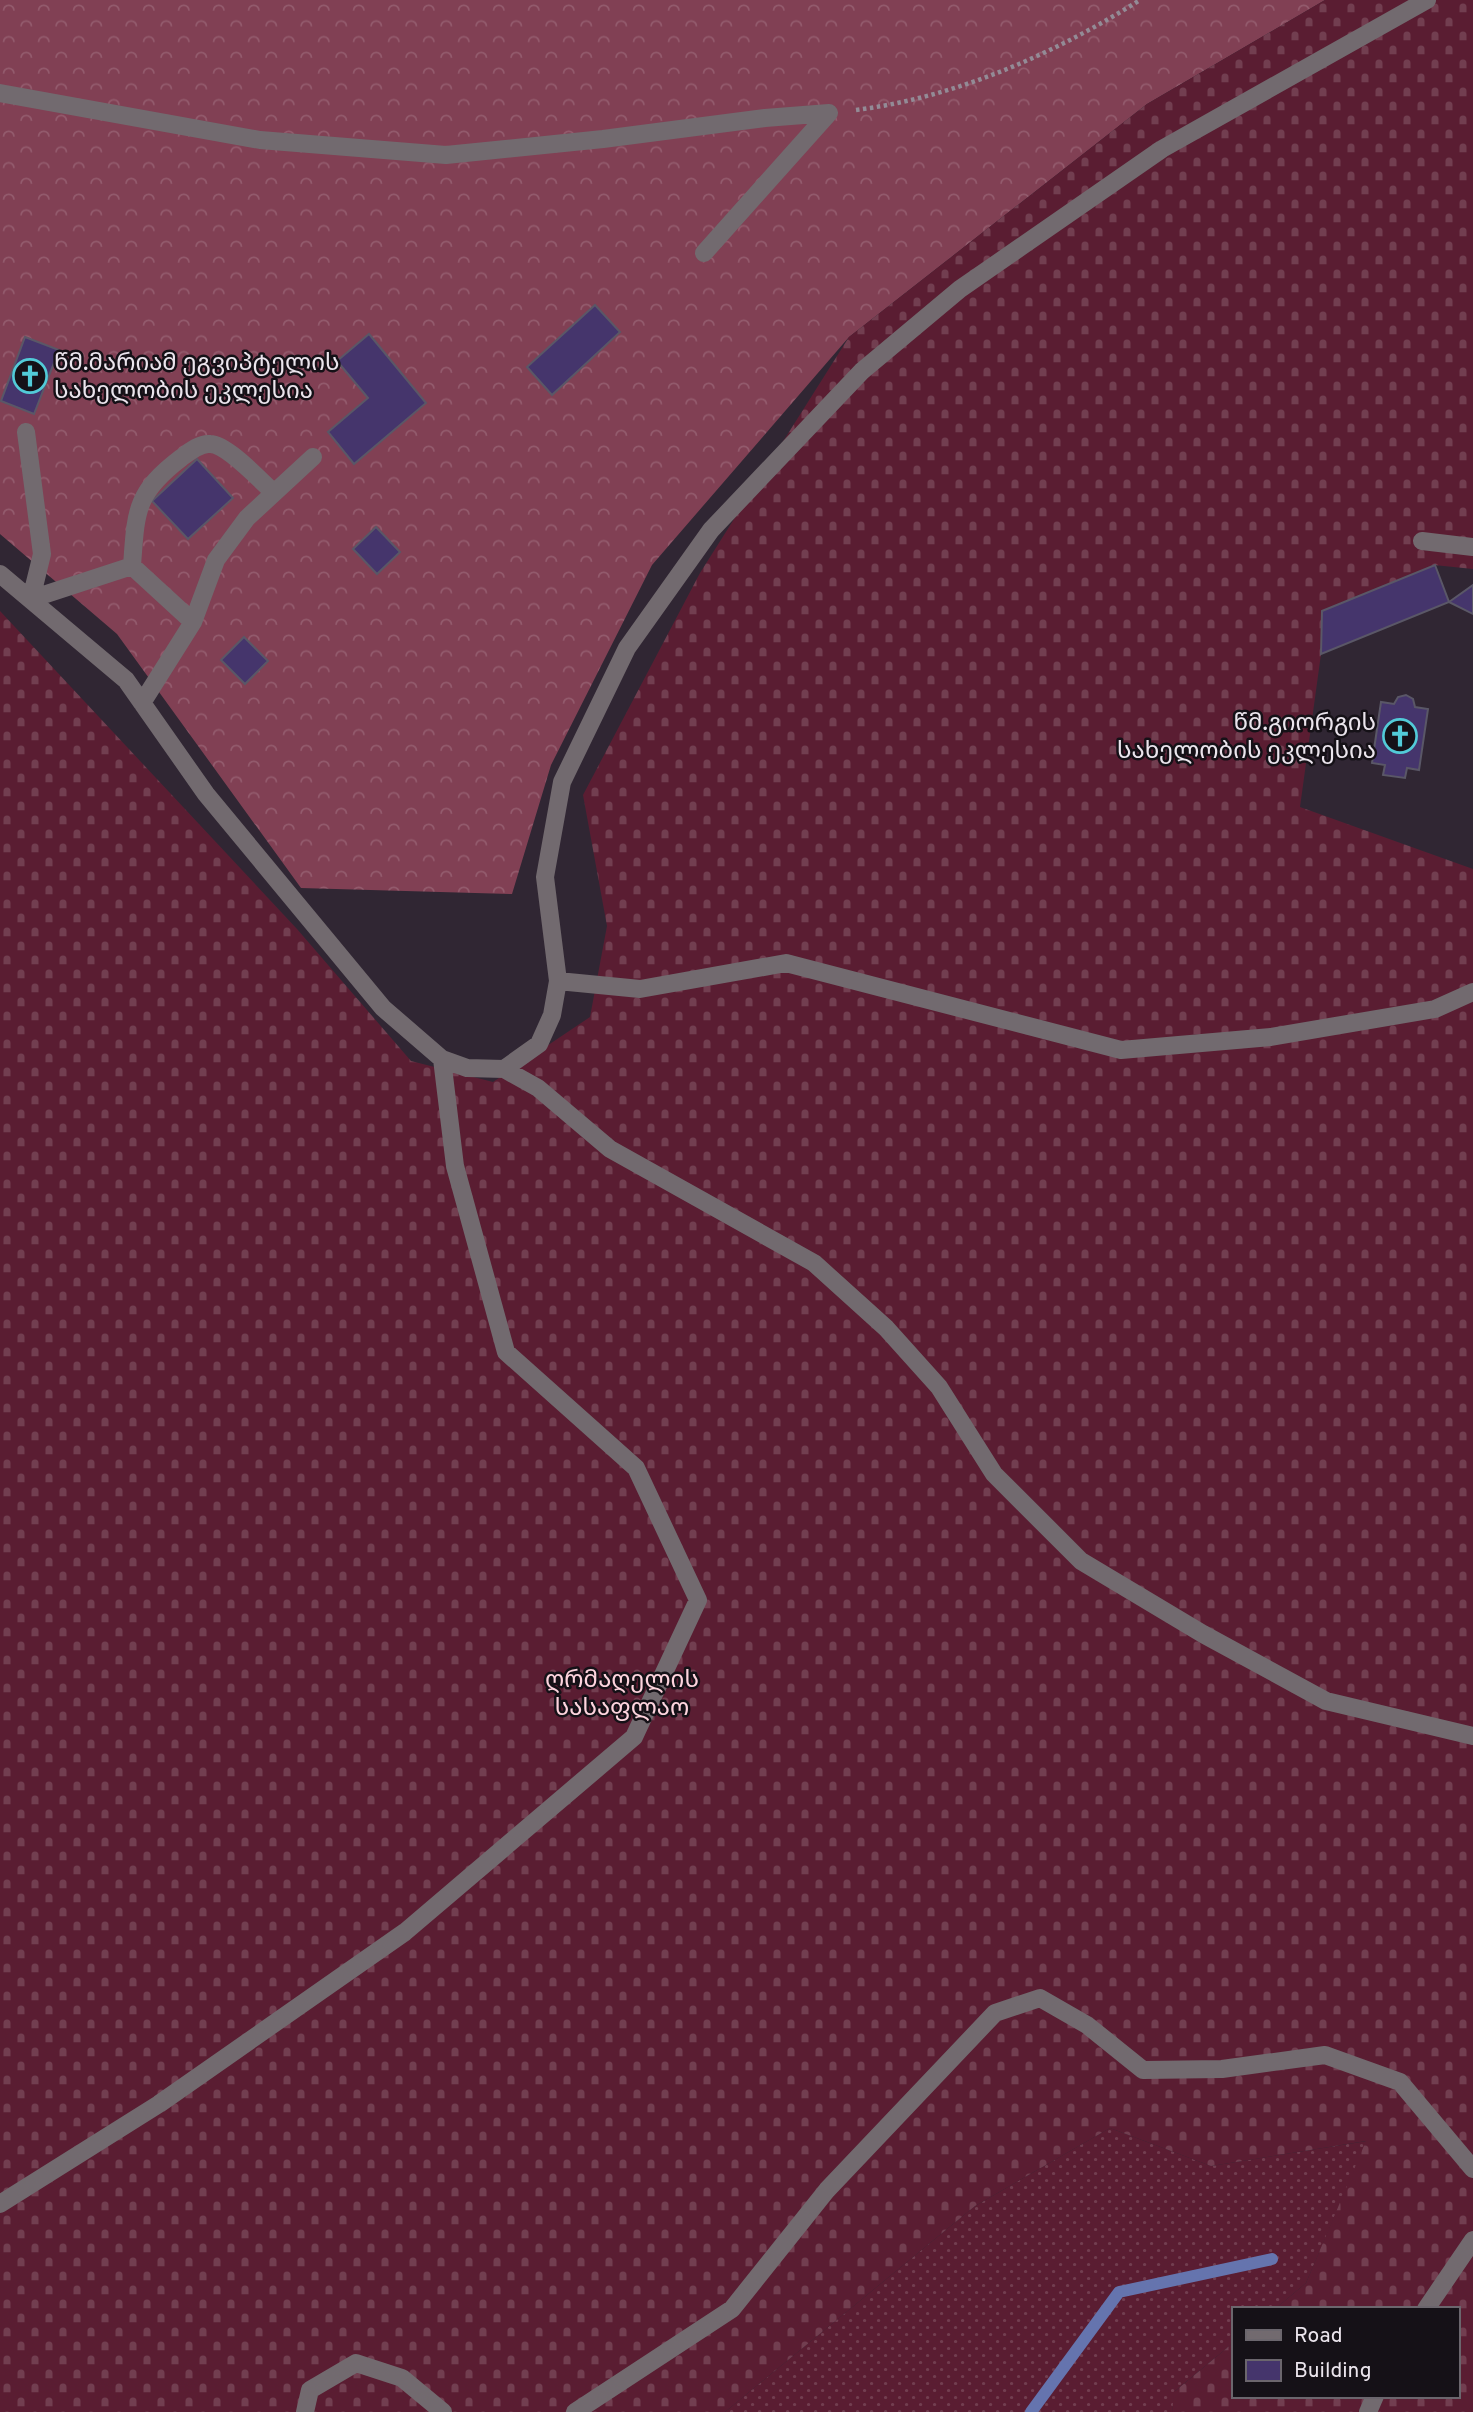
<svg xmlns="http://www.w3.org/2000/svg" width="1473" height="2412" viewBox="0 0 1473 2412" font-family="Overpass,'Noto Sans Georgian',sans-serif">
  <style>
    .grass { fill: url(#grass-dots) }
    .forest { fill: url(#forest-crowns) }
    .cemetery { fill: url(#cemetery-stones) }
    .lines { fill: none; stroke-linecap: round; stroke-linejoin: round }
    .stream { stroke: #6574ae; stroke-width: 12 }
    .building { fill: #45356c; stroke: #5a5767; stroke-width: 2 }
    .path { stroke: #938b96; stroke-width: 4.5; stroke-dasharray: 3.5 3.5; stroke-linecap: butt }
    .minor { stroke: #726a6f; stroke-width: 18 }
    .labels { text-anchor: middle; stroke-width: 5; stroke-linejoin: round; paint-order: stroke }
    .poi-label { font-size: 24px; fill: #ebe5ed; stroke: #151117; text-anchor: start }
    .park-label { font-size: 24px; fill: #fed4de; stroke: #151117 }
  </style>
  <defs>
    <pattern id="grass-dots" width="8" height="8" patternUnits="userSpaceOnUse" patternTransform="scale(1.75)"><rect width="8" height="8" fill="#5a1d32"/><path d="M2 2h.1M6 6h.1" fill="none" stroke="#723e50" stroke-width="1.8" stroke-linecap="round"/></pattern>
    <pattern id="forest-crowns" width="20" height="18" patternUnits="userSpaceOnUse" patternTransform="scale(1.75)"><rect width="20" height="18" fill="#814054"/><path d="M2 6a3 3 0 1 1 6 0M12 15a3 3 0 1 1 6 0" fill="none" stroke="#935b6d"/></pattern>
    <pattern id="cemetery-stones" width="16" height="16" patternUnits="userSpaceOnUse" patternTransform="scale(1.75)"><rect width="16" height="16" fill="#5a1d32"/><path d="M2 7V4a2 2 0 0 1 4 0v3zM10 15v-3a2 2 0 0 1 4 0v3z" fill="#723e50"/></pattern>
  </defs>
  <rect width="100%" height="100%" fill="#302633"/>
  <path class="grass" d="M1110 2128 1211 2166 1367 2141 1306 2283 1275 2309H1233V2343L1175 2391 1172 2412H725L975 2206Z"/>
  <path class="forest" d="M0 0H1325L1147 104 849 337 652 565 551 765 512 894 301 888 117 634 0 534Z"/>
  <path class="cemetery" d="M1325 0H1473V569L1434 565 1322 611 1321 654 1300 807 1473 869V2412H1172L1174 2392 1233 2343V2396H1457V2309H1275L1306 2283 1366 2141 1211 2166 1110 2128 975 2206 725 2412H0V611L297 929 411 1061 493 1082 590 1017 607 926 583 795 700 573 849 337 1147 104Z"/>
  <g class="lines">
    <path class="stream" d="M1031 2412 1119 2292 1272 2259"/>
  </g>
  <path class="building" d="M595 305 620 332 552 395 527 367Z
    M369 334 426 403 354 464 328 432 368 398 337 361Z
    M25 337 59 350 34 414 1 401Z
    M197 459 233 498 188 539 152 501Z
    M376 527 400 552 377 574 353 549Z
    M1435 565 1449 602 1321 654 1322 611Z
    M1473 585V614L1449 602Z
    M244 637 268 661 245 684 221 660Z
    M1406 695 1413 699 1415 707 1428 709 1419 770 1407 768 1405 778 1383 775 1385 765 1372 763 1381 702 1394 704 1398 697Z"/>
  <g class="lines">
    <path class="path" d="M856 110C957 97 1054 54 1140 0"/>
    <path class="minor" d="M0 93 260 140 446 155 603 139 765 118 829 113 704 253
      M26 432 42 554 31 599 132 566
      M1422 541 1473 547
      M0 574 126 680 206 794 383 1008 442 1059 467 1068 504 1069 539 1044 552 1015 558 981 545 877 562 782 627 648 711 530 862 371 960 289 1162 149 1427 0
      M193 622 132 566C136 511 135 493 181 458 189 452 200 443 210 444 227 444 261 481 274 493
      M142 703 193 622 216 560 247 518 313 457
      M558 981 640 989 786 963 1121 1050 1271 1037 1435 1009 1473 992
      M504 1069 538 1088 610 1149 814 1263 886 1328 939 1387 994 1474 1081 1561 1203 1634 1326 1701 1473 1736
      M0 2204 159 2104 405 1932 634 1737 698 1600 636 1468 506 1352 455 1166 442 1059
      M1426 2309 1473 2240
      M305 2412 310 2390 356 2363 402 2378 443 2412
      M575 2412 732 2309 827 2190 995 2013 1040 1998 1087 2025 1143 2070 1222 2069 1325 2055 1400 2082 1473 2169
      M1368 2412 1375 2396"/>
  </g>
  <defs>
    <g id="church-ring" transform="scale(1.75)"><circle r="9.5" fill="#151117" stroke="#52cbd8" stroke-width="1.5"/><path d="M-1.2-6h2.4v3.5h3.3v2.4h-3.3V6h-2.4V-.1h-3.3v-2.4h3.3Z" fill="#52cbd8"/></g>
  </defs>
  <g fill-rule="evenodd">
    <use href="#church-ring" x="30" y="376"/>
    <use href="#church-ring" x="1400" y="736"/>
  </g>
  <g class="labels">
    <g class="poi-label">
      <text x="54" y="370">წმ.მარიამ ეგვიპტელის<tspan x="54" dy="28">სახელობის ეკლესია</tspan></text>
      <text x="1376" y="730" text-anchor="end">წმ.გიორგის<tspan x="1376" dy="28">სახელობის ეკლესია</tspan></text>
    </g>
    <g class="park-label">
      <text x="622" y="1687">ღრმაღელის<tspan x="622" dy="28">სასაფლაო</tspan></text>
    </g>
  </g>
  <rect x="1232" y="2307" width="228" height="91" fill="#151117" stroke="#6b666d" stroke-width="2"/>
  <rect x="1246" y="2330" width="35" height="10" fill="#726a6f" stroke="#6b666d" stroke-width="2"/>
  <text x="1294" y="2342" font-size="21" fill="#ebe5ed">Road</text>
  <rect x="1246" y="2360" width="35" height="21" fill="#45356c" stroke="#6b666d" stroke-width="2"/>
  <text x="1294" y="2377" font-size="21" fill="#ebe5ed">Building</text>
</svg>
